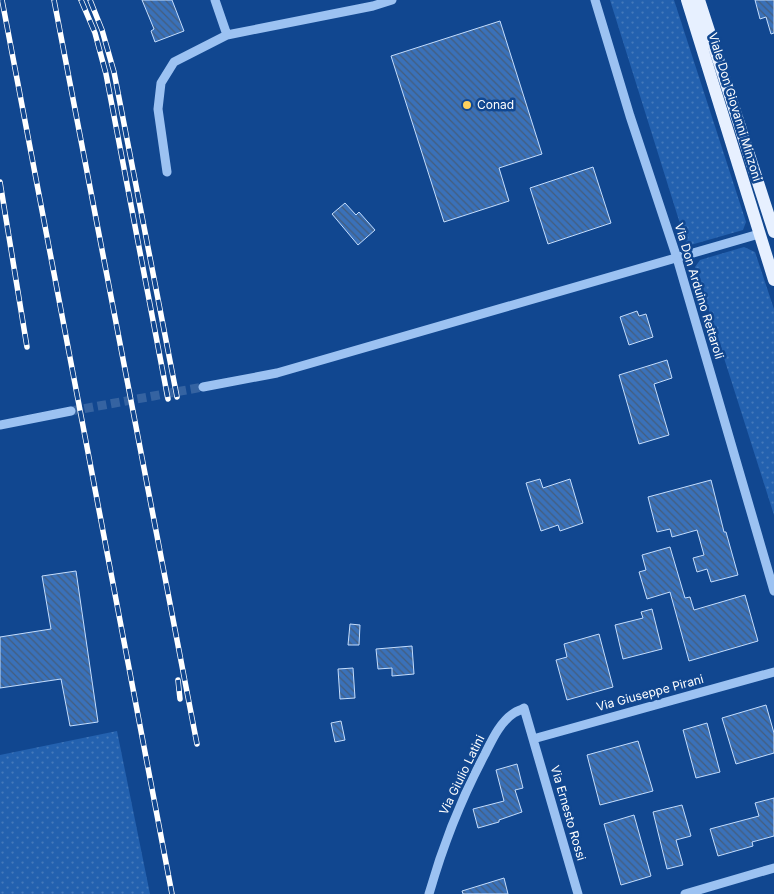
<svg xmlns="http://www.w3.org/2000/svg" width="774" height="894" viewBox="0 0 774 894" font-family="Inter,sans-serif">
  <style>
    .grass { fill: url(#grass-dots) }
    .building { fill: url(#building-back-hatch); stroke: #c4ddfd }
    .lines { fill: none; stroke-linecap: round; stroke-linejoin: round }
    .minor-tunnel { stroke: #3563a1; stroke-width: 9; stroke-dasharray: 9 4.5; stroke-linecap: butt }
    .minor { stroke: #9cc2f2; stroke-width: 9 }
    .major { stroke: #e7f0ff; stroke-width: 12 }
    .rail-casing { stroke: #fff; stroke-width: 5.5 }
    .rail { stroke: #114790; stroke-width: 4; stroke-dasharray: 11; stroke-linecap: butt }
    .poi-dot { fill: #ffd25d; stroke: #114790; stroke-width: 2 }
    .labels { text-anchor: middle; stroke-width: 5; stroke-linejoin: round; paint-order: stroke }
    .poi-label { font-size: 12px; fill: #fff; stroke: #114790; text-anchor: start }
    .street-label { font-size: 12px; fill: #fff; stroke: #114790 }
  </style>
  <defs>
    <pattern id="grass-dots" width="8" height="8" patternUnits="userSpaceOnUse" patternTransform="scale(1.25)"><rect width="8" height="8" fill="#2361af"/><path d="M2 2h.1M6 6h.1" fill="none" stroke="#4479bb" stroke-width="1.8" stroke-linecap="round"/></pattern>
    <pattern id="building-back-hatch" width="6" height="6" patternUnits="userSpaceOnUse" patternTransform="scale(1.25)"><rect width="6" height="6" fill="#3a71b9"/><path d="M-1 5l2 2M0 0l6 6M5-1l2 2" fill="none" stroke="#445d7d"/></pattern>
  </defs>
  <rect width="100%" height="100%" fill="#114790"/>
  <path class="grass" d="M610 0H674L746 222 743 230 687 246Z
    M744 247 755 252 774 309V515L695 267 700 260Z
    M117 731 150 894H0V755Z"/>
  <path class="building" d="M142 0H172L184 31 155 42 151 31 154 29Z
    M755 0H774V33L771 34 766 17 760 19Z
    M500 21 542 154 499 168 509 201 444 222 391 56Z
    M593 167 611 223 548 244 530 188Z
    M345 203 356 215 359 212 375 230 358 245 332 214Z
    M637 311 639 316 646 314 653 337 629 345 620 317Z
    M667 360 672 378 654 384 669 435 639 444 619 375Z
    M540 479 543 488 570 479 583 523 560 531 558 525 541 531 526 483Z
    M711 480 724 532H726L738 575 711 582 707 569 697 572 693 558 704 555 697 530 672 537 670 529 657 532 648 497Z
    M670 547 685 598 690 597 694 610 745 595 758 641 689 661 670 592 647 599 639 572 646 570 642 555Z
    M76 571 98 722 70 726 61 679 0 688V637L51 629 42 576Z
    M652 609 662 649 623 659 615 625 643 618 641 612Z
    M350 624 360 625 359 645H348Z
    M599 634 613 687 567 700 556 660 567 657 564 644Z
    M412 646 414 674 392 676V668L378 669 376 649Z
    M353 668 355 698 340 699 338 669Z
    M766 705 774 733V753L736 764 722 718Z
    M341 721 345 740 335 742 331 723Z
    M707 723 720 772 696 778 683 730Z
    M638 741 653 791 600 805 587 755Z
    M517 764 523 788 515 790 522 812 499 820V822L478 828 473 809 504 801 496 770Z
    M774 798V836L752 842 753 846 718 856 710 829 759 816 755 803Z
    M682 805 691 836 676 840 683 865 667 869 653 812Z
    M634 815 651 876 621 885 604 824Z
    M504 878 508 894H463L462 891Z"/>
  <g class="lines">
    <path class="minor-tunnel" d="M71 411 203 387"/>
    <path class="minor" d="M215 0 227 35
      M595 0 630 116 677 258 774 591
      M167 172 158 109 161 83 174 62 227 35 373 6 392 0
      M203 387 277 373 759 234
      M0 425 71 411
      M533 739 774 672
      M429 894C443 845 461 799 485 754 492 740 500 722 514 713 517 711 521 710 524 708L578 894
      M685 894 774 868"/>
    <path class="major" d="M687 0 774 280
      M699 0 774 232"/>
    <g class="rail-casing">
      <path id="rail" d="M2 0 172 894
        M54 0 197 744
        M81 0 95 33 106 74 168 399
        M90 0 102 30 114 72 177 397
        M0 182 27 347
        M178 680 180 699"/>
    </g>
    <use href="#rail" class="rail"/>
  </g>
  <circle class="poi-dot" cx="467" cy="105" r="5"/>
  <g class="labels">
    <g class="poi-label">
      <text x="477" y="109">Conad</text>
    </g>
    <g class="street-label">
      <text transform="translate(735 107) rotate(73)" y="4">Viale Don Giovanni Minzoni</text>
      <text transform="translate(699 291) rotate(73)" y="4">Via Don Arduino Rettaroli</text>
      <text transform="translate(650 693) rotate(-15)" y="4">Via Giuseppe Pirani</text>
      <text transform="translate(462 775) rotate(-64)" y="4">Via Giulio Latini</text>
      <text transform="translate(568 813) rotate(74)" y="4">Via Ernesto Rossi</text>
    </g>
  </g>
</svg>
